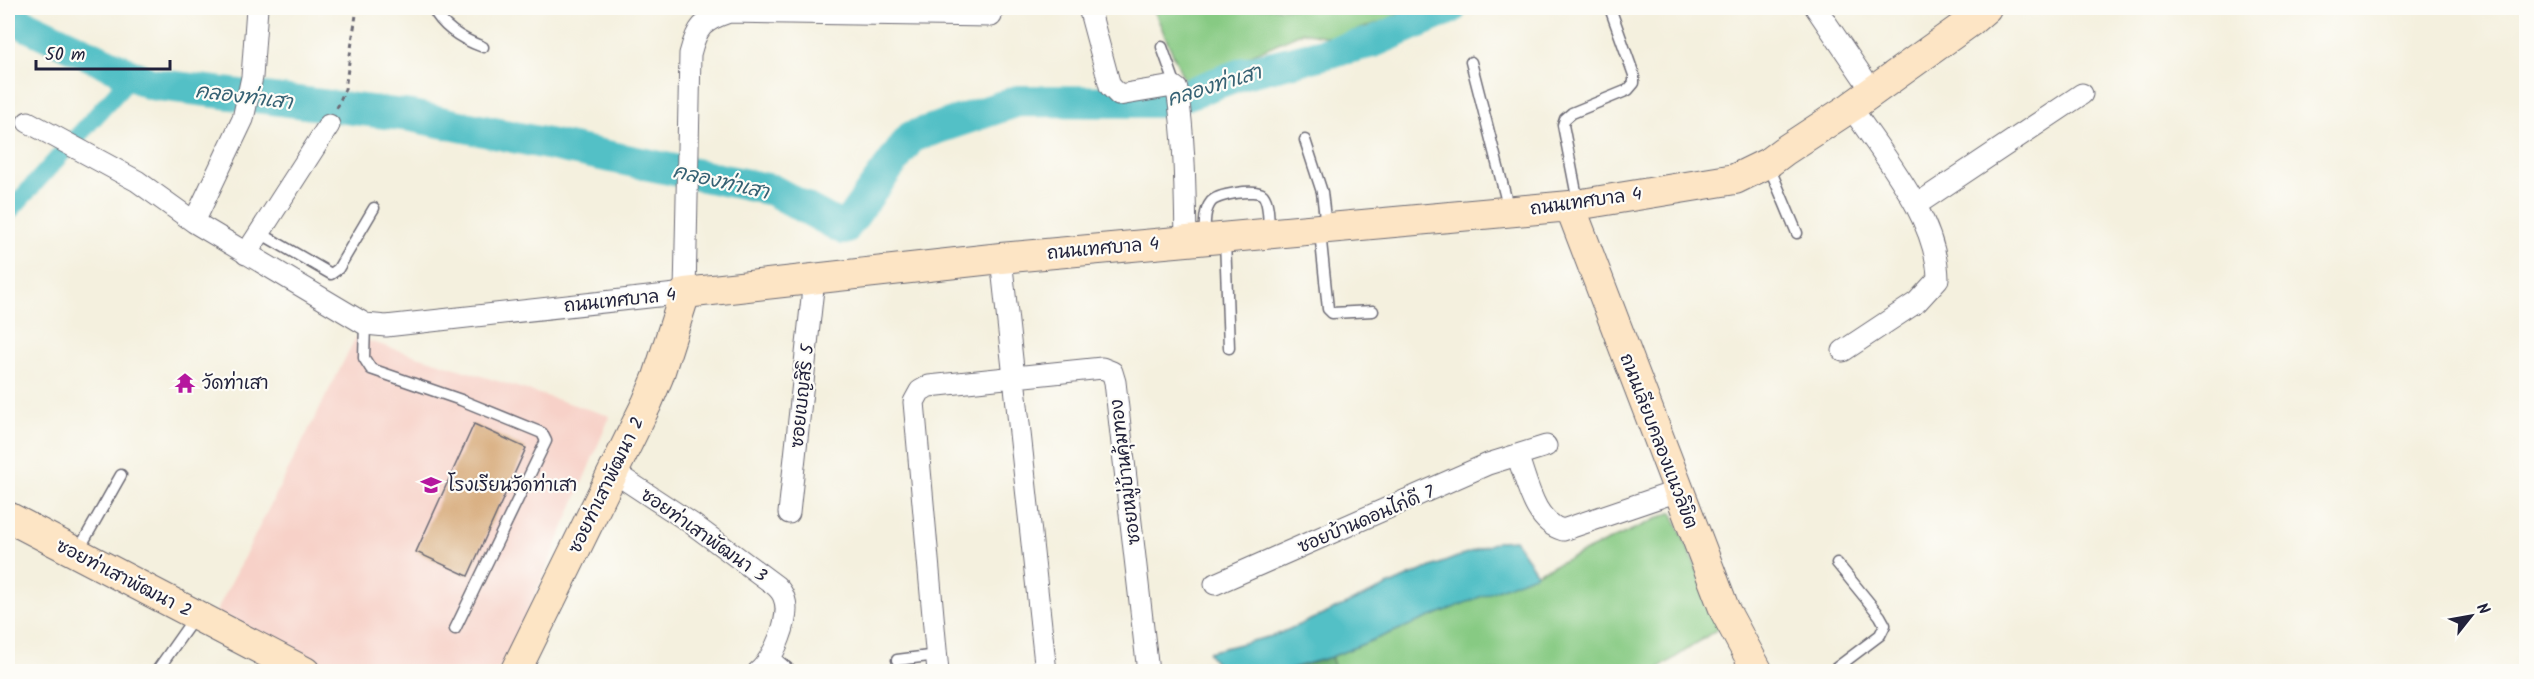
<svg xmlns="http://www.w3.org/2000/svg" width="2534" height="679" viewBox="0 0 2534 679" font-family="Kalam,'Playpen Sans Thai',sans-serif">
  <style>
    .built { fill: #f7d1c8 }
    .green { fill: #87ca83; stroke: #54765f; stroke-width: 1.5 }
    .forest { fill: #6dae71; stroke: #486856; stroke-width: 1.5 }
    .water { fill: #52c0c6; stroke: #3a7180; stroke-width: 1.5 }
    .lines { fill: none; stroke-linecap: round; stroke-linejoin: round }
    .canal { stroke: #52c0c6; stroke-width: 18 }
    .river { stroke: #52c0c6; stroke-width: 32 }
    .building { fill: #d5a776 }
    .lane-casing { stroke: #6c6a74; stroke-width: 13 }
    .street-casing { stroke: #6c6a74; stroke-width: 23 }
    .secondary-casing { stroke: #6c6a74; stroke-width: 32 }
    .path { stroke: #6c6a74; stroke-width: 3; stroke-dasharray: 4.5 4.5; stroke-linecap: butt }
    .lane { stroke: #fff; stroke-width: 10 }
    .street { stroke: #fff; stroke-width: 21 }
    .secondary { stroke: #fde5c5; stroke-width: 30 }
    .labels { text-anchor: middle; stroke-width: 4.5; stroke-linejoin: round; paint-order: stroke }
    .street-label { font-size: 18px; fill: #22223b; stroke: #fdfcf7 }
    .poi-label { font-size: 18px; fill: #22223b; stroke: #fdfcf7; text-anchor: start }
    .water-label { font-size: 20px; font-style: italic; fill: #356173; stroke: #fdfcf7 }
  </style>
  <rect width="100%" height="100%" fill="#fdfcf7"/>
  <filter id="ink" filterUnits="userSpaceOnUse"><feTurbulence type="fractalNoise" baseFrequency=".0167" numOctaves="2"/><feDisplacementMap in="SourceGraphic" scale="12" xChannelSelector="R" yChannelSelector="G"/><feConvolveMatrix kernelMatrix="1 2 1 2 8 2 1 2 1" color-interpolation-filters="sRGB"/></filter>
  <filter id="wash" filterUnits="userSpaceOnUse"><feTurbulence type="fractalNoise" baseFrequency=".008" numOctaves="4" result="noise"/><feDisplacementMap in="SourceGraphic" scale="24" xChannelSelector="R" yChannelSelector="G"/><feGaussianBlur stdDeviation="1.35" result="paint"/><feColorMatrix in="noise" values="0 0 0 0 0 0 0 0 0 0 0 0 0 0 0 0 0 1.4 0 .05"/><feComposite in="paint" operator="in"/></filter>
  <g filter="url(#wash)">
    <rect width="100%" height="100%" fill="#f4f0de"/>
    <path class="built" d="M356 337 610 416 511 654 497 671H336L216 612Z"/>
    <path class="green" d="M1153 8H1407L1389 19 1334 38 1303 32 1186 84Z
      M1672 512 1722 626 1655 671 1336 672 1331 657 1528 577Z"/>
    <path class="forest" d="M1331 657 1336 671 1282 672Z"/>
    <path class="water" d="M1515 540 1537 574 1331 657 1282 671 1223 672 1208 652 1276 635 1421 571 1499 541Z"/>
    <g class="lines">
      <path class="canal" d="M8 213 132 76"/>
      <path class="river" d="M8 19 19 22 151 84 411 116 772 190 844 229 911 137 1018 101 1166 102 1244 73 1373 42 1451 8"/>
    </g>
    <g id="blocks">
      <path class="building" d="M474 424 526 448 468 576 416 552Z"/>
    </g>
  </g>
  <g filter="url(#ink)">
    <use href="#blocks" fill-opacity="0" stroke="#6c6a74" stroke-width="1.5"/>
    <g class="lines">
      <g class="lane-casing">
        <path id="lane" d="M433 8C443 28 461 39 483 47
          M1162 47 1176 86
          M1471 62 1509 210
          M1305 140 1322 192 1326 227
          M1768 164 1797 233
          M1578 202 1563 125 1565 119 1572 113 1628 90 1634 83V75L1610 8
          M1320 232 1328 309 1332 313 1373 311
          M260 233 331 274 338 269 374 208
          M1205 239C1205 228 1203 212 1211 202 1217 194 1256 188 1263 195 1270 204 1268 222 1269 232
          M1225 240 1229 348
          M365 324 364 358 371 369 461 400 542 433 546 441 455 629
          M78 551 121 475
          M773 656 792 672
          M897 660 937 655
          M156 672 194 618
          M1831 672 1880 635 1885 625 1880 616 1837 563"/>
      </g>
      <g class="street-casing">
        <path id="street" d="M1089 8 1110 86 1119 95 1173 86 1177 89C1185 140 1185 190 1186 241
          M1816 8 1873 92
          M28 122 137 181 194 222 365 324 386 326 685 293 690 54C697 27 702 21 729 12L991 16
          M1916 205 2082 94
          M194 222 243 119 252 77 257 8
          M246 254 329 125
          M1001 258 1046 672
          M1843 351 1917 302 1938 279C1937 218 1884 157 1851 107
          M1517 455 1546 446
          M612 471 691 523 776 586C779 589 783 594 784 598 792 617 773 660 758 672
          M789 513 814 279
          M1215 584 1488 464 1517 455C1527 480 1533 522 1563 530L1678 491
          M938 672 914 402 920 391 929 386 1102 368 1112 372 1115 382 1148 672"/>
      </g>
      <g class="secondary-casing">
        <path id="secondary" d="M1570 206 1725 611 1758 672
          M8 517 305 672
          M515 672 647 403 658 377 685 293 1001 258 1570 206 1735 179 1768 163 1784 151 1851 107 1971 21 1986 8"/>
      </g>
      <path class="path" d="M337 108 345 89 357 8"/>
      <use href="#lane" class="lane"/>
      <use href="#street" class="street"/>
      <use href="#secondary" class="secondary"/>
    </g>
  </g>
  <defs>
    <g id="temple-bare" transform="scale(1.62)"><path d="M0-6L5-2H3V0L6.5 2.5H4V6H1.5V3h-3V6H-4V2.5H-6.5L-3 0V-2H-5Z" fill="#b5179e" stroke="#fdfcf7" stroke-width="2.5" paint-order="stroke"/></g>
    <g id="school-bare" transform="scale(1.62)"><path d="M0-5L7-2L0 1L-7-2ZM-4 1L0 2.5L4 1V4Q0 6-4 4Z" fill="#b5179e" stroke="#fdfcf7" stroke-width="2.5" paint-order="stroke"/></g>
  </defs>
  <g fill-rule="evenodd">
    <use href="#temple-bare" x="185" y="383"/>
    <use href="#school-bare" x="431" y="485"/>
  </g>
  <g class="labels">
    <g class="street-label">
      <text transform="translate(1586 201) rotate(-8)" y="6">ถนนเทศบาล 4</text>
      <text transform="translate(1103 248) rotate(-5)" y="6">ถนนเทศบาล 4</text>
      <text transform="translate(620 300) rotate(-6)" y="6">ถนนเทศบาล 4</text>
      <text transform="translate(802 396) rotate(-84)" y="6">ซอยเบญสิริ 5</text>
      <text transform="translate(1659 441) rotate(69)" y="6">ถนนเลียบคลองแนวลิขิต</text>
      <text transform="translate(1125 472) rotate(-97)" y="6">ซอยหมู่บ้านคุ้มทอง</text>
      <text transform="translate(606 485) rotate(-64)" y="6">ซอยท่าเสาพัฒนา 2</text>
      <text transform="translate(1366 519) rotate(-23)" y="6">ซอยบ้านดอนไก่ดี 7</text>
      <text transform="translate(704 535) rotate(35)" y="6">ซอยท่าเสาพัฒนา 3</text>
      <text transform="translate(124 578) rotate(27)" y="6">ซอยท่าเสาพัฒนา 2</text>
    </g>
    <g class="poi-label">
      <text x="202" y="389">วัดท่าเสา</text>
      <text x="448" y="491">โรงเรียนวัดท่าเสา</text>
    </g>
    <g class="water-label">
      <text transform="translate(1214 85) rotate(-17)" y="7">คลองท่าเสา</text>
      <text transform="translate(244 96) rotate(7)" y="7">คลองท่าเสา</text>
      <text transform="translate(721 181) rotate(13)" y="7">คลองท่าเสา</text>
    </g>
  </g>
  <rect width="2534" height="679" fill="none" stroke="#fdfcf7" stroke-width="30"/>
  <g transform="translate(2471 616) rotate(59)" stroke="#fdfcf7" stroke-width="4.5" paint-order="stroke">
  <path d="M0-4.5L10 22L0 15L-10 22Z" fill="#22223b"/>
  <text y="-9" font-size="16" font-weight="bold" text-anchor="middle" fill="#22223b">N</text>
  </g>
  <path d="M36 60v9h134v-9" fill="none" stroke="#22223b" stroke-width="3"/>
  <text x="45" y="60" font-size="18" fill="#22223b" stroke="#fdfcf7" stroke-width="4.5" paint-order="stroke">50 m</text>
</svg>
